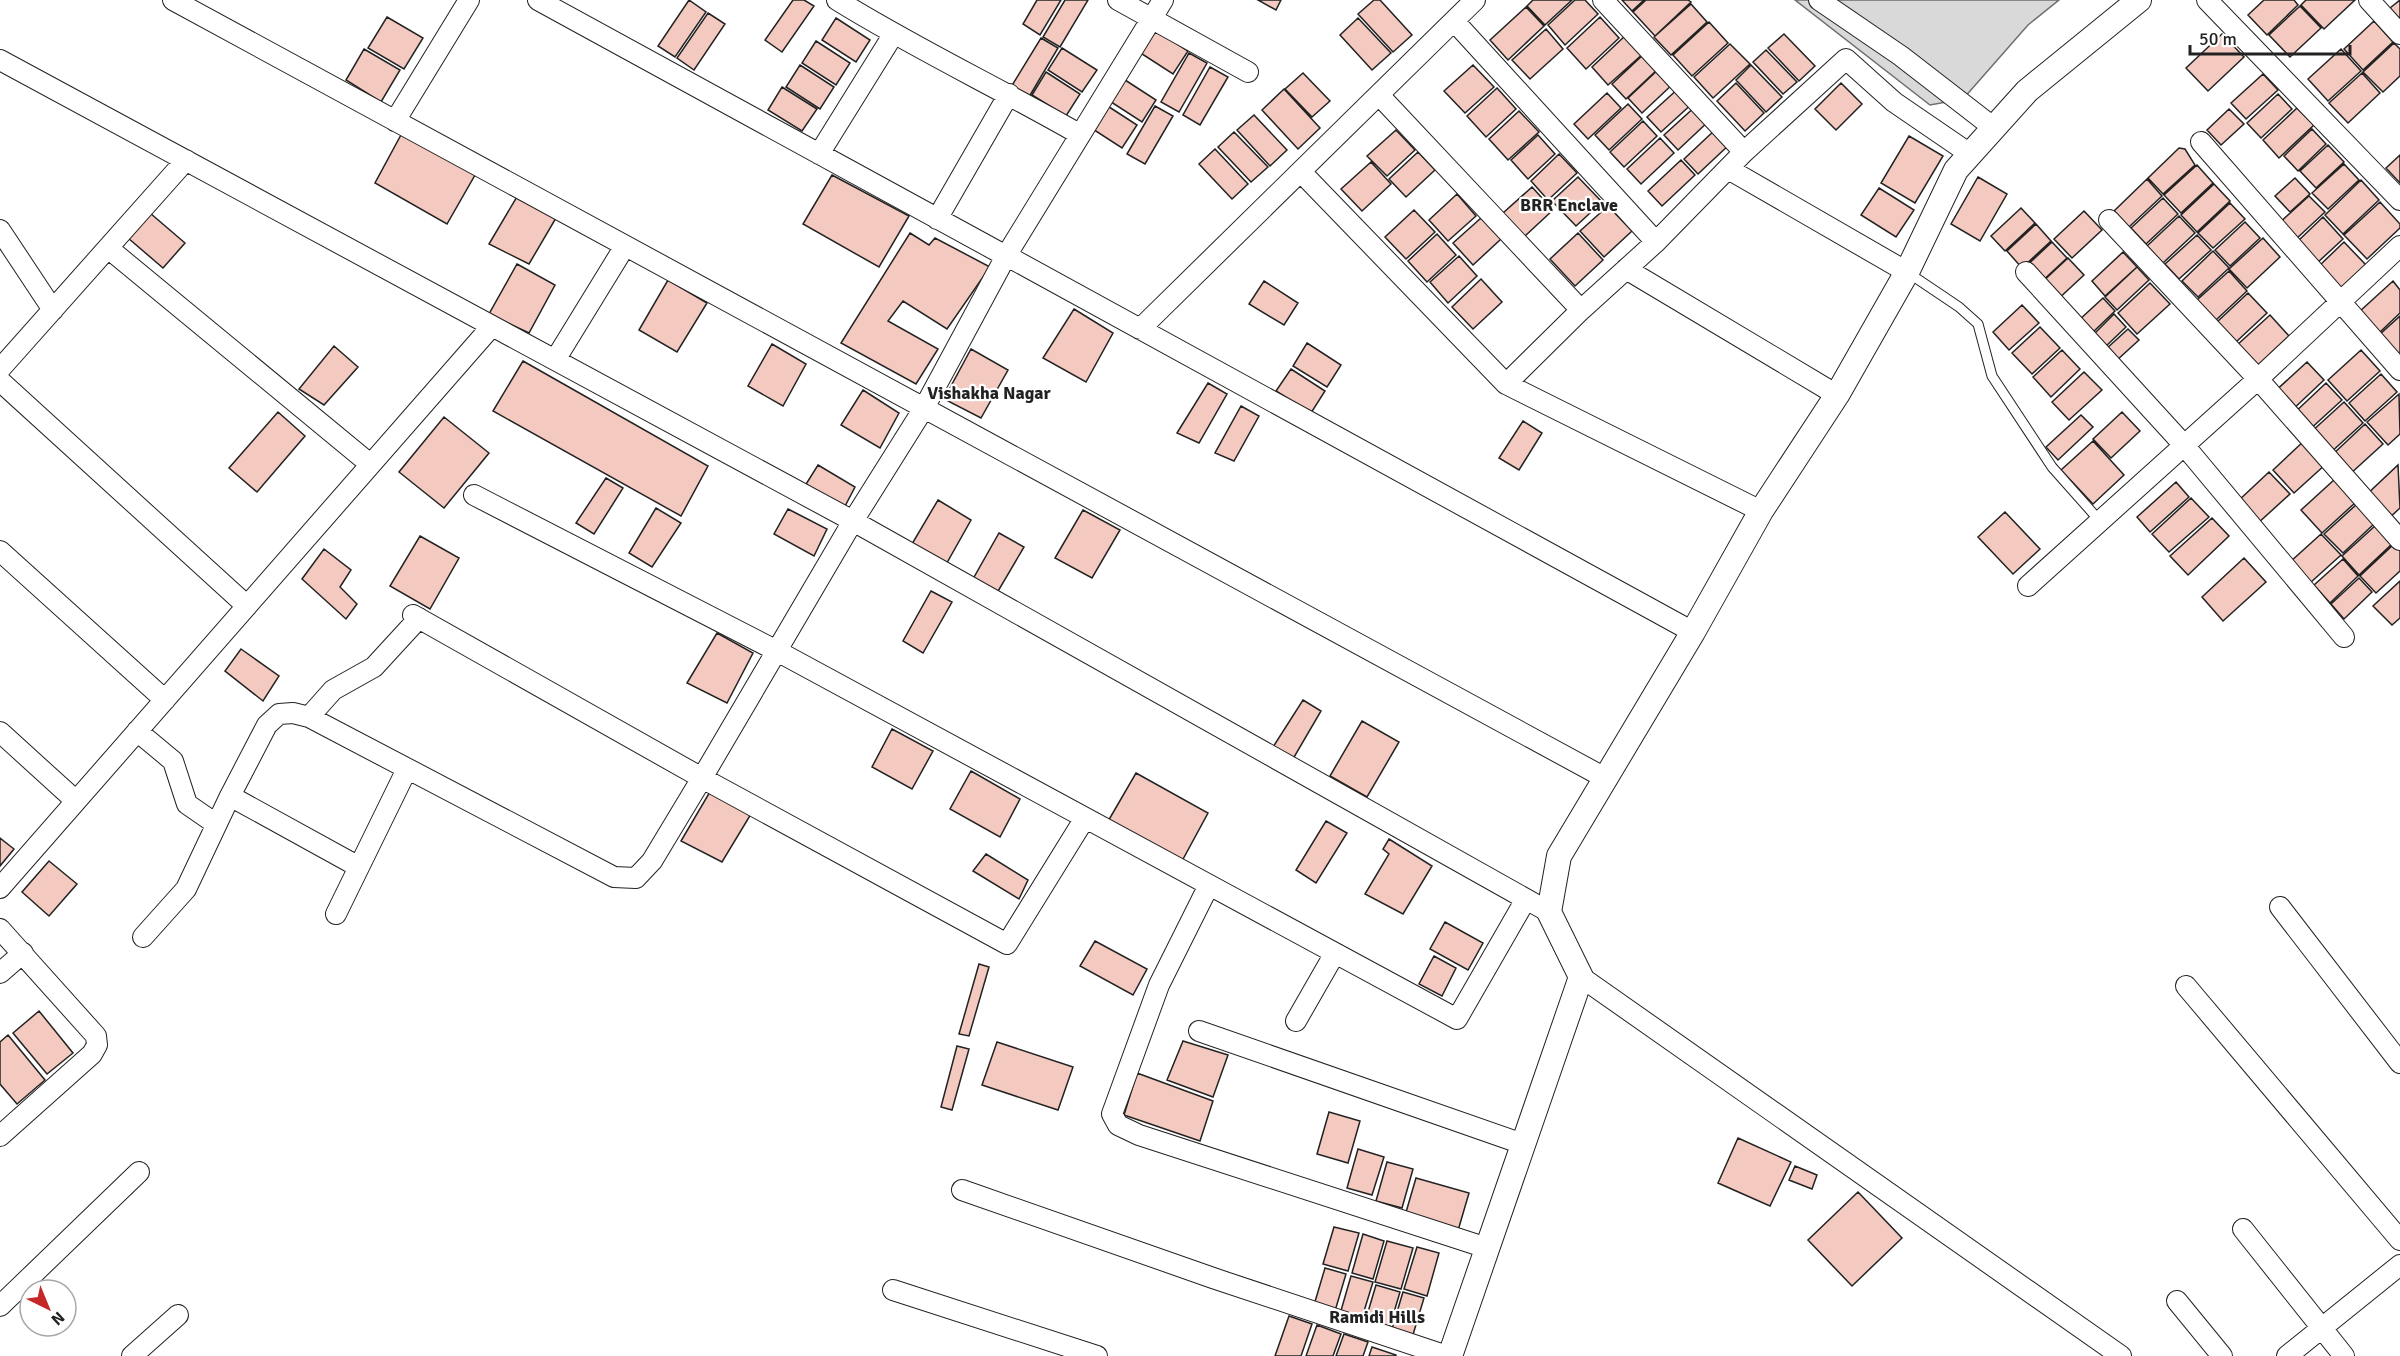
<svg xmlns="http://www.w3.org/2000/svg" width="2400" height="1356" viewBox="0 0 2400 1356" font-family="Signika,sans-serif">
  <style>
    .water { fill: #d9d9d9; stroke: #6f6f6f; stroke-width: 1.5 }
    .building { fill: #f3c9c0; stroke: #222; stroke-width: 1.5 }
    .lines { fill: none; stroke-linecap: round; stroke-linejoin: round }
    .service-casing { stroke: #222; stroke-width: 11 }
    .minor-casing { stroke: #222; stroke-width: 22 }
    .tertiary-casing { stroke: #222; stroke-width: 26 }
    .service { stroke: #fff; stroke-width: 9 }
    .minor { stroke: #fff; stroke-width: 20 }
    .tertiary { stroke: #fff; stroke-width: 24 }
    .labels { text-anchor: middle; stroke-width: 4.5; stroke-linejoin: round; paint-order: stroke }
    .neighbourhood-label { font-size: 18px; font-weight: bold; fill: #222; stroke: #fff }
  </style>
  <rect width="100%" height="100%" fill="#fff"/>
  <path class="water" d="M1795 0H2059L2028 25 1963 99 1930 105Z"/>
  <path class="building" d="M689 0 706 12 675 57 658 46Z
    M793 0H804L814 6 782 52 765 40Z
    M1037 0H1061L1040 35 1023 24Z
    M1065 0H1088L1060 47 1043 37Z
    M1258 0H1281L1276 10Z
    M1374 0H1380L1412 35 1393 52 1358 14Z
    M1533 0H1572L1545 25 1527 6Z
    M1575 0H1585L1598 14 1565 45 1548 25Z
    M1622 0H1644L1632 11Z
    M1646 0H1688L1691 2 1655 36 1633 12Z
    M2264 0H2294L2298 5 2267 35 2248 15Z
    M2306 0H2355L2324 29 2301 5Z
    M2400 0V19L2390 8Z
    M1691 4 1707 22 1671 55 1654 37Z
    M2300 6 2321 28 2290 57 2269 35Z
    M1526 7 1544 26 1508 60 1490 40Z
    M708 13 725 24 694 70 677 58Z
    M387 17 423 38 404 69 368 48Z
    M1600 17 1619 38 1586 69 1567 48Z
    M836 18 870 40 856 62 822 40Z
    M1358 18 1391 53 1372 70 1340 35Z
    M2374 21 2393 42 2363 70 2344 49Z
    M1709 22 1728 43 1692 76 1673 55Z
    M1154 29 1188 51 1173 74 1139 52Z
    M1546 29 1563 49 1530 79 1512 60Z
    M1627 34 1645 52 1608 85 1592 67Z
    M1784 34 1815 66 1799 81 1768 48Z
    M2222 34 2244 57 2208 91 2186 68Z
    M1041 38 1058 48 1029 97 1011 87Z
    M816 41 850 63 836 85 802 63Z
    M2394 43 2400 49V76L2383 92 2363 72Z
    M1730 44 1750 64 1713 98 1694 77Z
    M1062 48 1097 70 1082 92 1048 70Z
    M364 49 400 70 381 102 346 80Z
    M2341 49 2361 71 2328 101 2308 79Z
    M1766 50 1797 82 1783 94 1753 62Z
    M1189 53 1207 63 1179 112 1161 102Z
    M1645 53 1659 68 1626 99 1612 84Z
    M800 65 834 87 820 109 786 87Z
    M1473 65 1494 87 1465 113 1444 91Z
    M1751 65 1782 97 1766 112 1736 80Z
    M1210 67 1228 77 1200 125 1183 115Z
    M1661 67 1675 82 1642 113 1628 98Z
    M1046 72 1080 94 1066 116 1032 95Z
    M1303 73 1330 101 1312 117 1285 89Z
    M2362 73 2380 93 2348 123 2329 103Z
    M2263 74 2278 90 2246 119 2231 103Z
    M1122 78 1156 100 1142 122 1108 100Z
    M1736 83 1764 113 1745 131 1717 101Z
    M1841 83 1862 104 1836 130 1815 109Z
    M782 87 817 109 802 131 768 110Z
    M1680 87 1694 102 1661 132 1647 117Z
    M1497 88 1516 109 1486 137 1467 116Z
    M1284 89 1320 128 1298 149 1262 110Z
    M1607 93 1621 108 1588 139 1574 124Z
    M2278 94 2292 109 2261 138 2247 123Z
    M1103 103 1137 125 1122 148 1088 126Z
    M1628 104 1642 119 1609 150 1595 135Z
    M1697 105 1711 119 1678 150 1664 135Z
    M1155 106 1173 116 1145 164 1127 154Z
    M2297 108 2314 125 2279 158 2263 140Z
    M2229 109 2244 124 2221 145 2207 130Z
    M1519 111 1539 132 1508 160 1489 139Z
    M1254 115 1287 150 1270 166 1237 130Z
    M1643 121 1657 136 1624 167 1610 152Z
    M1717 128 1731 143 1698 174 1684 159Z
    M2312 129 2326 144 2298 171 2284 156Z
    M1396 130 1415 150 1387 176 1367 156Z
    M1234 132 1268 167 1251 182 1218 147Z
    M402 133 475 175 447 224 375 183Z
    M1538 135 1555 154 1528 179 1511 160Z
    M1909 136 1943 156 1915 203 1881 183Z
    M1660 138 1674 153 1641 184 1627 169Z
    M2328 145 2344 162 2316 188 2300 171Z
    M2179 148 2185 149 2195 165 2163 194 2148 178Z
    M1215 149 1248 184 1232 199 1199 164Z
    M1418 152 1435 170 1406 197 1389 179Z
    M1559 154 1577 173 1548 200 1531 181Z
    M2400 155V183L2386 168Z
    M1681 160 1695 175 1662 206 1648 191Z
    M1371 162 1391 184 1362 211 1341 189Z
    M2344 164 2359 180 2328 209 2312 193Z
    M2197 165 2213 183 2181 213 2164 195Z
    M832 175 909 216 879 267 803 224Z
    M1578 177 1602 202 1576 226 1552 201Z
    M1978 177 2007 194 1980 241 1951 224Z
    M2295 178 2310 194 2290 212 2275 196Z
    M2147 179 2162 196 2129 227 2114 211Z
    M2361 180 2379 200 2343 234 2325 215Z
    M2214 184 2230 201 2197 232 2181 215Z
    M1532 187 1553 210 1525 236 1503 213Z
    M1879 188 1914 210 1896 237 1861 215Z
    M1457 194 1476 216 1448 241 1429 220Z
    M518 195 556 218 529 264 489 244Z
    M2309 196 2325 212 2295 240 2279 223Z
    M2163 198 2178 214 2146 244 2131 228Z
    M2380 202 2400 224V228L2367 259 2344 235Z
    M2230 203 2245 219 2213 248 2198 233Z
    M1608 206 1632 231 1604 257 1580 231Z
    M2021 208 2035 223 2005 251 1991 236Z
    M1414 210 1435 232 1406 259 1385 237Z
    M2084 211 2102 230 2072 258 2054 239Z
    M150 213 185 243 163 268 128 238Z
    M2179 216 2195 233 2163 263 2147 246Z
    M2323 217 2343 239 2316 264 2296 243Z
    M1481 218 1501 239 1473 265 1453 243Z
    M2245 222 2260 238 2230 266 2215 250Z
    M2036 224 2051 241 2022 268 2007 251Z
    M910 233 929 245 935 238 990 267 947 329 903 301 888 321 938 349 916 384 841 343Z
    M1578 233 1603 260 1575 286 1550 259Z
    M1437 234 1456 255 1427 282 1408 261Z
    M2197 235 2211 250 2179 279 2165 264Z
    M2263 238 2280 257 2247 288 2229 269Z
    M2052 242 2067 258 2038 285 2023 269Z
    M2344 242 2366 265 2340 289 2319 266Z
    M2213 251 2229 268 2198 297 2182 281Z
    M2123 252 2137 267 2105 296 2092 281Z
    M1459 256 1477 276 1448 303 1430 282Z
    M2068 258 2084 275 2055 302 2039 285Z
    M517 264 555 285 529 333 489 314Z
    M2137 267 2149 280 2117 310 2105 297Z
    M2229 271 2247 291 2216 320 2197 300Z
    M1481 279 1502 302 1473 329 1452 307Z
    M668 280 707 303 677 352 639 330Z
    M1264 281 1298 303 1284 325 1249 304Z
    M2393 281 2400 290V313L2379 333 2359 312Z
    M2150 283 2170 304 2137 334 2118 313Z
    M2248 293 2267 313 2236 342 2217 322Z
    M2103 298 2115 311 2091 334 2078 321Z
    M2022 305 2039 323 2009 350 1993 332Z
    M1074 309 1113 333 1086 382 1043 358Z
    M2114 314 2126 327 2104 348 2092 336Z
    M2270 315 2289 336 2256 367 2236 346Z
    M2400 316V356L2378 336Z
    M2040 327 2060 348 2032 374 2012 353Z
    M2128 329 2139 340 2116 361 2105 350Z
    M1307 343 1341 365 1327 387 1293 366Z
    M772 344 806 364 783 406 748 386Z
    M334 346 358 367 324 405 299 389Z
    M971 349 1008 370 981 418 944 399Z
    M2062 350 2080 369 2051 397 2033 377Z
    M2361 350 2380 371 2347 401 2328 380Z
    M523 361 708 466 681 516 493 411Z
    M2307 362 2324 380 2289 413 2272 394Z
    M1291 369 1325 391 1311 413 1276 391Z
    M2084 372 2102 390 2069 420 2052 402Z
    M2381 374 2397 392 2365 421 2349 403Z
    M1208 383 1227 394 1199 443 1177 433Z
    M2326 383 2342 400 2307 432 2292 415Z
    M863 390 899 413 880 448 841 425Z
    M2399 394 2400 434 2388 445 2367 422Z
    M2344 402 2363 423 2329 454 2310 433Z
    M1241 406 1259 416 1234 461 1215 453Z
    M278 412 305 436 257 492 229 468Z
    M2122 412 2140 431 2111 458 2093 439Z
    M2081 415 2093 427 2058 460 2046 447Z
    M444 417 489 453 444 508 399 472Z
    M1523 421 1542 433 1519 470 1499 458Z
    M2365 424 2383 444 2349 475 2331 456Z
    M2305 440 2326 464 2294 493 2273 470Z
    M2093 441 2124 475 2093 504 2061 470Z
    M818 465 855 487 843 510 803 489Z
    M2398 465 2400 508 2386 521 2364 497Z
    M2269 472 2290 494 2257 524 2237 502Z
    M606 478 623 488 594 534 576 523Z
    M2335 479 2356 502 2322 533 2301 510Z
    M2176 482 2189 497 2150 532 2137 517Z
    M2191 498 2209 517 2169 552 2152 534Z
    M938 500 971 520 944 568 909 549Z
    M2357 504 2375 523 2343 553 2324 534Z
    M656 508 681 523 652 567 629 553Z
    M788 509 827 529 814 556 774 534Z
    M1083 510 1120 530 1092 578 1055 558Z
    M2005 512 2040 549 2013 574 1978 537Z
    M2212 518 2229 536 2188 575 2170 556Z
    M2376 525 2393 543 2359 575 2342 556Z
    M999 533 1024 547 997 593 973 579Z
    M2321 534 2341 555 2310 583 2290 562Z
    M420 536 459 558 430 609 390 586Z
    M2394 544 2400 550V571L2376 593 2360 576Z
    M324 549 351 570 340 587 357 604 346 619 302 579Z
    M2244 558 2266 582 2223 621 2202 597Z
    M2343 559 2358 576 2330 603 2314 585Z
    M2359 578 2372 592 2344 619 2331 604Z
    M2400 581V618L2392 625 2373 606Z
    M931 591 952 602 923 653 903 641Z
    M717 633 753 653 727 703 687 683Z
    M241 649 279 676 263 701 225 671Z
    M1303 700 1321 711 1293 759 1273 747Z
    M1362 721 1399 742 1367 797 1330 776Z
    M892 729 933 751 912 789 872 767Z
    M971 771 1020 799 1000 837 950 809Z
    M1136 773 1208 813 1182 861 1107 823Z
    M711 790 751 814 722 862 681 841Z
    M1326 821 1347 833 1316 883 1296 870Z
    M0 838 14 849 0 866Z
    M1389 839 1432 866 1403 914 1365 894 1389 854 1383 849Z
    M986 854 1028 880 1019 899 973 871Z
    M49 861 77 884 49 916 22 892Z
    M1445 922 1483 943 1468 970 1430 949Z
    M1095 941 1147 969 1133 995 1080 966Z
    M1434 956 1456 968 1442 996 1419 984Z
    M979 964 989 967 969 1036 959 1034Z
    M39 1011 73 1053 47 1074 13 1033Z
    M8 1035 45 1080 17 1104 0 1084V1042Z
    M1183 1041 1228 1055 1213 1097 1167 1080Z
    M997 1042 1073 1067 1058 1110 982 1085Z
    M957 1046 969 1049 952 1110 941 1107Z
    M1137 1073 1213 1101 1200 1141 1124 1115Z
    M1329 1112 1360 1121 1348 1163 1317 1154Z
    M1738 1138 1791 1162 1770 1206 1718 1183Z
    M1358 1149 1384 1157 1372 1195 1347 1188Z
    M1387 1162 1413 1169 1402 1208 1376 1201Z
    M1795 1166 1817 1175 1812 1189 1789 1180Z
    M1416 1178 1469 1193 1457 1234 1404 1219Z
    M1858 1192 1902 1238 1852 1286 1808 1240Z
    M1334 1227 1359 1233 1348 1271 1323 1264Z
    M1363 1234 1384 1241 1373 1279 1352 1273Z
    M1387 1241 1413 1248 1401 1289 1375 1282Z
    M1417 1247 1439 1253 1427 1296 1404 1289Z
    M1325 1268 1346 1274 1335 1311 1314 1305Z
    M1351 1276 1373 1282 1361 1321 1340 1314Z
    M1376 1285 1400 1292 1389 1329 1365 1322Z
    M1403 1292 1424 1298 1412 1338 1391 1332Z
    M1289 1316 1312 1324 1301 1356H1275Z
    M1317 1325 1341 1334 1333 1356H1306Z
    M1344 1334 1368 1342 1363 1356H1336Z
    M1372 1347 1396 1355V1356H1369Z"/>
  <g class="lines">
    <g class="service-casing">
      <path id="service" d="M1907 272 1959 307 1978 324 1992 376 2052 467 2099 520"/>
    </g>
    <g class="minor-casing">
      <path id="minor" d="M173 0 1607 779
        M538 0 1006 256
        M837 0C916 49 999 88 1079 134
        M1118 0 1248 72
        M1603 0 1744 152
        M1819 0 1901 56 1994 128
        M2207 0 2400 200
        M2369 0 2400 34
        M1454 21 1656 242
        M0 60 853 521 1549 912
        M1379 95 1581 310
        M395 121 469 0
        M2201 142 2400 370
        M819 154 893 35
        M1730 170 1907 272
        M1301 172 1506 384 1761 511
        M937 219 1009 94
        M2109 220 2258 379 2400 540
        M0 230 53 310
        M108 248 370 464
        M1007 256 1693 632
        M1626 269 1837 395
        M2026 272 2183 444 2344 637
        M1140 329 1475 0
        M555 360 625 246
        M0 369 186 160
        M0 381 247 606
        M1506 384 1581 310 1656 242 1744 152 1846 59 1894 102 1970 154
        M474 495 777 651 1457 1019 1526 899
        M0 551 165 700
        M2028 586 2258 379 2400 246
        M413 615 702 778 1007 944 1085 818
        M309 717 333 690 374 667 419 618
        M137 731 173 761 187 804 216 824
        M0 732 76 801
        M230 796 359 867
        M1209 885 1159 985 1112 1114 1118 1125 1139 1135 1487 1248
        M0 888 492 326
        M2280 907 2400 1063
        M336 914 407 769
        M0 929 96 1036 97 1045 92 1054 0 1136
        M143 937 186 889 230 796 267 725 279 714 293 713 309 717 614 877 636 878 652 861 702 778 853 521 924 408 1006 256 1163 0
        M0 973 23 953
        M1581 977 2121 1356
        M2186 986 2400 1240
        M1296 1021 1335 953
        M1199 1031 1523 1144
        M962 1190 1213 1278 1447 1356
        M2243 1229 2344 1356
        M893 1290 1097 1356
        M2177 1301 2222 1356
        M0 1306 139 1172
        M132 1356 178 1315
        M2287 1356 2400 1265"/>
    </g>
    <g class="tertiary-casing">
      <path id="tertiary" d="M1450 1356 1581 977 1549 912 1559 856 1693 632 1761 511 1837 395 1907 272 1956 170 2027 91 2139 0"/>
    </g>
    <use href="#service" class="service"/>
    <use href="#minor" class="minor"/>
    <use href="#tertiary" class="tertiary"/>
  </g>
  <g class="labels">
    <g class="neighbourhood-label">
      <text x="1569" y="211">BRR Enclave</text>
      <text x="989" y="399">Vishakha Nagar</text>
      <text x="1377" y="1323">Ramidi Hills</text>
    </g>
  </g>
  <g transform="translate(48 1308) rotate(137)"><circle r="28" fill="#ffffff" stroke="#a7a7a7" stroke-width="1.5"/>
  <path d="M0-4.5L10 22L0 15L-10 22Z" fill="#c62828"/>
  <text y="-9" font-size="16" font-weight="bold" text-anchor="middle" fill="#222222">N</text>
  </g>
  <path d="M2190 45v9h160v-9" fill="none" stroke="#222222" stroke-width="3"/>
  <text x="2199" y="45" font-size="18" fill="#222222" stroke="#ffffff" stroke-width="4.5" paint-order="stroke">50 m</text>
</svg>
